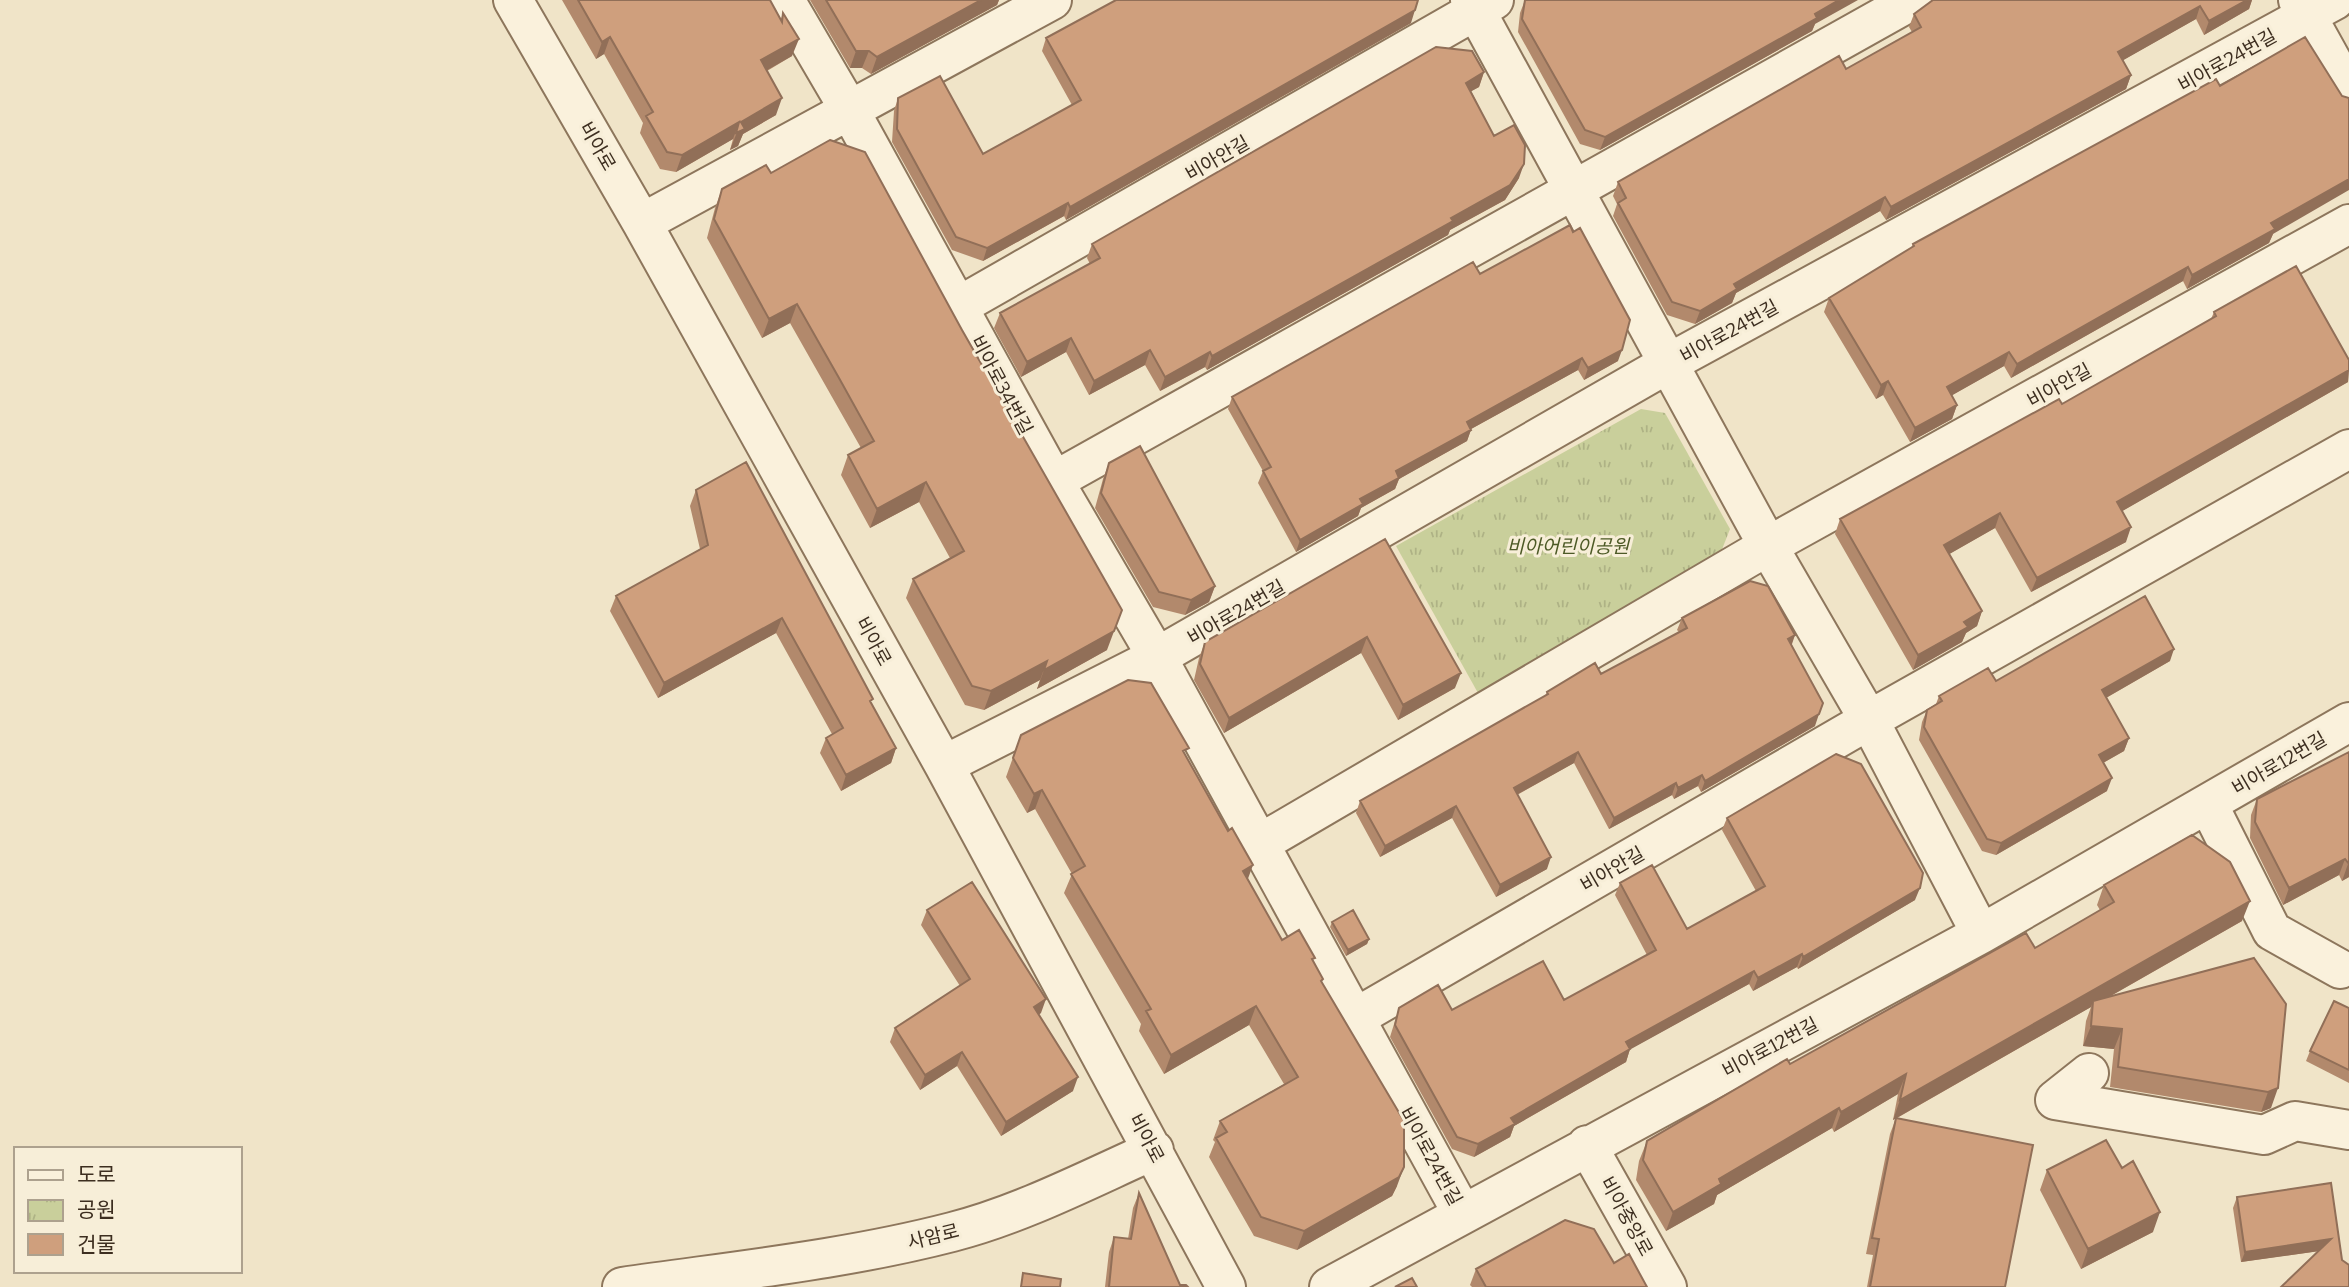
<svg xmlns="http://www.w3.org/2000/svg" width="2349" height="1287" viewBox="0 0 2349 1287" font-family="Bitter,'Noto Sans KR',serif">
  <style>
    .park { fill: url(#park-tufts) }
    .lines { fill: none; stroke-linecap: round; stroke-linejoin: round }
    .minor-casing { stroke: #8d765c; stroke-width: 42 }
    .minor { stroke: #faf1dc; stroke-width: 38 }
    .wall { fill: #b2896c }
    .shaded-wall { fill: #916f58 }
    .building { fill: #cf9f7d; stroke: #916f58; stroke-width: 2 }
    .labels { text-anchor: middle; stroke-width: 6; stroke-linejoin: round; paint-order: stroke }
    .street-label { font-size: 19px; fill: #3d2e20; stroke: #f7eed8 }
    .park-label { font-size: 19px; font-style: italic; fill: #4d5a26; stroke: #f7eed8 }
  </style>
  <defs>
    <pattern id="park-tufts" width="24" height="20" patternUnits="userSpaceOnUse" patternTransform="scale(1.75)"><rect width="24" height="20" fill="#c9cf9b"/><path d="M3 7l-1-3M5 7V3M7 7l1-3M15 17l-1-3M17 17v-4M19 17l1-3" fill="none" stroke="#aeb285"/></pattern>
  </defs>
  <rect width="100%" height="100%" fill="#f0e4c8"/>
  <path class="park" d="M1641 409 1665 413 1730 529 1719 557 1478 693 1396 546Z"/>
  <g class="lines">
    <g class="minor-casing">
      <path id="minor" d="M513 0 642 223 944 765 1226 1287
        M785 0 850 111 1054 481 1157 657 1462 1213
        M1470 0 1768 546 1869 720 1981 934
        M2298 0 2349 92
        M642 223 1052 0
        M959 306 1494 0
        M1054 481 1913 0
        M944 765 1157 657 1669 363 2335 0
        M2208 804 2272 931 2340 969
        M1259 844 1768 546 2349 224
        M1355 1018 1869 720 2349 449
        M2089 1073 2055 1100 2264 1135 2295 1121 2349 1130
        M1587 1145 1667 1287
        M622 1287C732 1271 844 1260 952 1232 1022 1214 1089 1179 1154 1150
        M1329 1287 1981 934 2349 722"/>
    </g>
    <use href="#minor" class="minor"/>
  </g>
  <path class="wall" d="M562 0H770L781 19 783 13 792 56 767 71 776 115 743 134 738 146 730 150 733 139 676 172 660 169 640 133 643 123 604 54 596 59Z
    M810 0H999L997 5 871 74 862 68H850Z
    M1525 0 1815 24 1812 31 1600 150 1580 144 1518 32 1520 13Z
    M2252 0 2249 9 2204 35 2196 19 2123 60 2131 75 2126 89 1886 220 1880 211 1736 293 1732 303 1695 324 1667 315 1613 216 1617 204 1613 196 1618 182 1846 69 1912 32 1909 27 1914 14Z
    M1411 23 1066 220 1064 216 983 261 952 250 892 142 894 111 898 98 983 154 1072 105 1042 51 1046 38Z
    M1484 72 1479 87 1471 91 1494 136 1519 178 1505 200 1450 230 1448 235 1207 370 1205 367 1160 391 1145 365 1089 395 1066 352 1021 377 994 328 1000 313 1090 264 1087 258 1092 244Z
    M771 173 1107 650 1037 689 1040 680 984 710 965 705 906 598 913 579 950 558 919 502 870 528 841 475 848 455 861 448 832 397 790 323 762 338 707 238 715 208 722 189Z
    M2273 234 2269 243 2187 289 2183 281 2011 378 2004 366 1952 395 1957 405 1952 419 1910 442 1883 395 1876 399 1824 312 1829 298 1911 248 1913 244Z
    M1480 274 1618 361 1584 380 1578 370 1471 429 1467 441 1399 479 1395 489 1361 508 1358 516 1296 552 1258 483 1263 471 1228 409 1232 397Z
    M2214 312 2349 360 2348 382 2122 511 2126 542 2031 592 1995 528 1949 554 1982 611 1977 626 1966 633 1962 642 1913 670 1835 534 1840 519 2062 404 2211 319Z
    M1109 463 1215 586 1209 602 1185 615 1153 607 1095 508 1103 479Z
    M696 490 871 703 896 748 891 763 841 791 820 753 826 738 832 734 776 633 658 698 610 611 616 596 700 549 690 506Z
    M1385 539 1455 688 1398 720 1361 653 1224 733 1194 680 1199 658 1205 642Z
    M1682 618 1792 645 1815 726 1701 792 1698 786 1674 799 1672 795 1609 829 1574 763 1517 795 1547 869 1496 897 1452 818 1380 857 1356 813 1360 801 1545 696 1547 692 1601 674 1679 632 1677 630Z
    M2170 661 2106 698 2129 738 2124 751 2103 763 2107 791 1996 855 1982 851 1919 740 1922 722 1927 710 1936 704 1939 696 1996 681Z
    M1021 735 1186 756 1248 880 1282 940 1313 962 1397 1186 1392 1196 1297 1250 1254 1236 1209 1157 1215 1142 1213 1140 1220 1121 1284 1084 1249 1025 1164 1074 1139 1031 1141 1024 1064 893 1072 874 1035 809 1027 813 1006 777Z
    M2349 752V877L2342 881 2339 875 2283 905 2250 838 2251 815 2257 799Z
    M1727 818 1915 900 1798 969 1797 967 1753 991 1749 984 1630 1049 1626 1062 1514 1126 1510 1137 1474 1157 1452 1149 1390 1037 1399 1008 1452 1010 1564 1000 1647 955 1615 895 1620 883 1687 929 1756 891 1722 830Z
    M2104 885 2242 921 2109 997 2254 958 2271 1108 2261 1112 2110 1087 2114 1049 2083 1046 2086 1021 2091 1007 1897 1118 2005 1287H1867L1873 1255 1866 1254 1890 1134 1896 1118 1893 1120 1898 1094 1834 1132 1832 1128 1717 1195 1714 1204 1666 1231 1636 1180 1639 1161 1647 1141 1790 1064 2035 948 2100 910 2097 905Z
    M927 910 1041 1013 1039 1014 1073 1091 1001 1136 957 1066 920 1090 890 1042 895 1028 960 986 921 925Z
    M1332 922 1369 939 1367 944 1346 956 1330 927Z
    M2349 1008V1083L2306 1061 2310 1051Z
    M2047 1170 2153 1232 2081 1269 2040 1190Z
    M1139 1193 1180 1285 1188 1287H1105L1109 1252 1114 1237 1128 1239 1133 1208Z
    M2237 1197 2319 1251 2241 1262 2233 1208Z
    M1614 1263 1647 1287H1472L1470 1285 1476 1269Z"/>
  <path class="shaded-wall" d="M981 0H999L997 5 871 74 877 57Z
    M1839 0H1858L1815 24 1812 31 1600 150 1605 137Z
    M2247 0H2252L2249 9 2204 35 2209 21Z
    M2200 6 2196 19 2113 66 2118 52Z
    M1415 10 1411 23 1066 220 1070 207Z
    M610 37 604 54 596 59 602 42Z
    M799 39 792 56 755 77 761 60Z
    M856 51H869L862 68H850Z
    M1484 72 1479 87 1461 97 1466 83Z
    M2131 75 2126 89 1886 220 1891 207Z
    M782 98 776 115 743 134 738 146 730 150 741 122Z
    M739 122 733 139 676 172 682 155Z
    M1524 164 1519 178 1505 200 1450 230 1448 235 1207 370 1212 356 1451 218Z
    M2349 179V190L2273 234 2269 243 2187 289 2192 275 2271 223Z
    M1885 197 1880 211 1736 293 1732 303 1695 324 1700 311 1734 284Z
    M1068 203 1064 216 983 261 987 248Z
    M2188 267 2183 281 2011 378 2017 364Z
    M797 304 790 323 762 338 769 319Z
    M1071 338 1066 352 1021 377 1027 362Z
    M1150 350 1145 365 1089 395 1094 381Z
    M1622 350 1618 361 1584 380 1588 368Z
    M1210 352 1205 367 1160 391 1165 377Z
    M2009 352 2004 366 1942 401 1947 387Z
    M1582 358 1578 370 1462 434 1467 422Z
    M2349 370 2348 382 2112 517 2117 502Z
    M1888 381 1883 395 1876 399 1881 385Z
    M1957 405 1952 419 1910 442 1915 428Z
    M1471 430 1467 441 1399 479 1395 489 1361 508 1358 516 1296 552 1300 540 1360 499 1396 471Z
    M926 482 919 502 870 528 877 509Z
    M2000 513 1995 528 1939 560 1944 545Z
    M2131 527 2126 542 2031 592 2037 578Z
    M1215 586 1209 602 1185 615 1191 600Z
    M1122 610 1107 650 1037 689 1044 670Z
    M1982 611 1977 626 1966 633 1962 642 1913 670 1918 655 1964 622Z
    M782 618 776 633 658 698 664 683Z
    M1795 635 1791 647 1788 639Z
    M1367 637 1361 653 1224 733 1229 718Z
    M2174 649 2170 661 2097 703 2102 690Z
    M1047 661 1040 680 984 710 991 691Z
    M1461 673 1455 688 1398 720 1403 705Z
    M1819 714 1815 726 1701 792 1705 781Z
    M2129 738 2124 751 2094 768 2099 755Z
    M896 748 891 763 841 791 846 775Z
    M1578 752 1574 763 1509 799 1514 788Z
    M1702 775 1698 786 1674 799 1678 788Z
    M2112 778 2107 791 1996 855 2001 843Z
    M1676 783 1672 795 1609 829 1614 818Z
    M1042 790 1035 809 1027 813 1034 794Z
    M1456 806 1452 818 1380 857 1385 846Z
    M1551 857 1547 869 1496 897 1500 885Z
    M2345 859 2339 875 2283 905 2289 888Z
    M2348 864H2349V877L2342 881Z
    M1253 865 1246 884 1243 871Z
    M1920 888 1915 900 1798 969 1803 957Z
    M2250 901 2242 921 2093 1006V1001L2091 1007 1893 1120 1900 1100Z
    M1369 939 1367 944 1346 956 1348 950Z
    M1802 954 1797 967 1753 991 1758 978Z
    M1754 971 1749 984 1622 1054 1626 1042Z
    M1046 999 1041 1013 1029 1021 1034 1007Z
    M1256 1006 1249 1025 1164 1074 1171 1055Z
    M2091 1026 2122 1029 2114 1049 2083 1046Z
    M1630 1049 1626 1062 1514 1126 1510 1137 1474 1157 1478 1144 1511 1118Z
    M962 1052 957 1066 920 1090 925 1075Z
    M1906 1074 1898 1094 1834 1132 1841 1112Z
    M1078 1077 1073 1091 1001 1136 1006 1122Z
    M2278 1088 2271 1108 2261 1112 2268 1092Z
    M1839 1108 1832 1128 1717 1195 1714 1204 1666 1231 1673 1212 1719 1179Z
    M1404 1167 1397 1186 1392 1196 1297 1250 1304 1231Z
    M2160 1212 2153 1232 2081 1269 2088 1249Z
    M2331 1239 2327 1250 2241 1262 2245 1252Z"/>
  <path class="building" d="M578 0H770L782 22 783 13 799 39 761 60 782 98 741 122 745 129 736 133 739 122 682 155 667 152 646 116 653 112 610 37 602 42Z
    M826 0H981L877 57 869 51H856Z
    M1116 0H1418L1415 10 1070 207 1068 203 987 248 956 237 897 129 898 98 940 76 983 154 1081 100 1046 38Z
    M1525 0H1839L1815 14 1817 18 1605 137 1585 130 1522 19Z
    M1933 0H2247L2209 21 2200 6 2118 52 2131 75 1891 207 1885 197 1734 284 1737 289 1700 311 1672 302 1618 203 1626 198 1618 182 1839 56 1846 69 1921 27 1914 14Z
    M2305 37 2342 96 2349 98V179L2271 223 2275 229 2192 275 2188 267 2017 364 2009 352 1947 387 1957 405 1915 428 1888 381 1881 385 1829 298 1914 246 1913 244 2216 79 2220 86Z
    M1436 47 1472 51 1484 72 1466 83 1494 136 1514 125 1525 145 1524 164 1510 185 1451 218 1453 221 1212 356 1210 352 1165 377 1150 350 1094 381 1071 338 1027 362 1000 313 1100 258 1092 244Z
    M830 140 865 152 962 330 1122 610 1114 631 1044 670 1047 661 991 691 972 686 913 579 964 551 926 482 877 509 848 455 874 441 839 378 797 304 769 319 714 219 722 189 766 165 771 173Z
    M1570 225 1573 232 1580 228 1630 320 1622 350 1588 368 1582 358 1467 422 1471 430 1396 471 1399 478 1360 499 1363 504 1300 540 1263 471 1271 467 1232 397 1473 262 1480 274Z
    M2296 266 2349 360V370L2117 502 2131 527 2037 578 2000 513 1944 545 1982 611 1964 622 1968 627 1918 655 1840 519 2059 399 2062 404 2216 316 2214 312Z
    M1140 446 1215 586 1191 600 1159 592 1101 493 1109 463Z
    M746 462 873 699 870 701 896 748 846 775 826 738 843 728 782 618 664 683 616 596 708 545 696 490Z
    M1385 539 1461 673 1403 705 1367 637 1229 718 1200 664 1205 642Z
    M1750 581 1768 586 1795 635 1788 639 1823 703 1819 714 1705 781 1702 775 1678 788 1676 783 1614 818 1578 752 1514 788 1551 857 1500 885 1456 806 1385 846 1360 801 1548 694 1547 692 1595 663 1601 674 1687 628 1682 618Z
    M2145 596 2174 649 2102 690 2129 738 2099 755 2112 778 2001 843 1987 839 1924 727 1927 710 1942 701 1939 696 1988 668 1996 681Z
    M1128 680 1151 683 1189 748 1183 751 1228 831 1232 828 1253 865 1243 871 1282 940 1299 930 1315 958 1312 959 1323 979 1321 981 1404 1121V1167L1399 1177 1304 1231 1261 1217 1216 1138 1227 1132 1220 1121 1298 1077 1256 1006 1171 1055 1146 1011 1151 1009 1071 874 1085 866 1042 790 1034 794 1013 758 1021 735Z
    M2349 752V864L2345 859 2289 888 2255 822 2257 799Z
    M1836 754 1861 764 1923 873 1920 888 1803 957 1802 954 1758 978 1754 971 1626 1042 1630 1049 1511 1118 1515 1124 1478 1144 1457 1137 1395 1025 1399 1008 1438 985 1452 1010 1543 961 1564 1000 1656 950 1620 883 1652 865 1687 929 1765 886 1727 818Z
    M2192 835 2230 862 2250 901 1900 1100 1906 1074 1841 1112 1839 1108 1719 1179 1721 1184 1673 1212 1643 1160 1647 1141 1787 1059 1790 1064 2026 933 2035 948 2114 902 2104 885Z
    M972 882 1046 999 1034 1007 1078 1077 1006 1122 962 1052 925 1075 895 1028 970 979 927 910Z
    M1353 910 1369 939 1348 950 1332 922Z
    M2254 958 2286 1004 2278 1088 2268 1092 2118 1067 2122 1029 2091 1026 2093 1001Z
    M2334 1001 2349 1008V1070L2310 1051Z
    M1896 1118 2033 1145 2005 1287H1870L1879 1239 1872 1238Z
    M2106 1140 2122 1168 2133 1161 2160 1212 2088 1249 2047 1170Z
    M2331 1183 2342 1260 2349 1265V1287H2281L2331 1239 2245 1252 2237 1197Z
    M1139 1193 1180 1285H1186L1188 1287H1109L1114 1237 1131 1239Z
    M1565 1220 1594 1229 1614 1263 1629 1254 1647 1287H1486L1476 1269Z
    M1023 1273 1061 1279 1060 1287H1021Z
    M1412 1278 1417 1287H1395Z"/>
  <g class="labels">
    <g class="street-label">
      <text transform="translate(2227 60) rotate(-29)" y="7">비아로24번길</text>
      <text transform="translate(598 146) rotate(60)" y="7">비아로</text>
      <text transform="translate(1217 158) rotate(-30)" y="7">비아안길</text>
      <text transform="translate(1729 331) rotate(-29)" y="7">비아로24번길</text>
      <text transform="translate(1002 385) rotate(62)" y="7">비아로34번길</text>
      <text transform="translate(2059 385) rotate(-29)" y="7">비아안길</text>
      <text transform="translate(1236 612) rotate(-30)" y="7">비아로24번길</text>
      <text transform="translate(874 641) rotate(61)" y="7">비아로</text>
      <text transform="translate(2279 763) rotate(-30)" y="7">비아로12번길</text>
      <text transform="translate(1612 869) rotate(-30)" y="7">비아안길</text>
      <text transform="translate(1770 1047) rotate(-28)" y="7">비아로12번길</text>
      <text transform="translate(1147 1138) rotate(62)" y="7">비아로</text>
      <text transform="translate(1431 1156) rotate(61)" y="7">비아로24번길</text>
      <text transform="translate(1627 1216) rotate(61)" y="7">비아중앙로</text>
      <text transform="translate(933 1236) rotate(-14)" y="7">사암로</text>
    </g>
    <g class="park-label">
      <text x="1568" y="553">비아어린이공원</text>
    </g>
  </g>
  <rect x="14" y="1147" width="228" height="126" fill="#f7eed8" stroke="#ada18e" stroke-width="2"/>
  <rect x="28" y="1170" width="35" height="10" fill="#faf1dc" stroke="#ada18e" stroke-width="2"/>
  <text x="77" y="1182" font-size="21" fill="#3d2e20">도로</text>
  <rect x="28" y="1200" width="35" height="21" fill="url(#park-tufts)" stroke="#ada18e" stroke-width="2"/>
  <text x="77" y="1217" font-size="21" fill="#3d2e20">공원</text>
  <rect x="28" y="1234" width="35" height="21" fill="#cf9f7d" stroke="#ada18e" stroke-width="2"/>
  <text x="77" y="1252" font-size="21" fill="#3d2e20">건물</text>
</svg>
